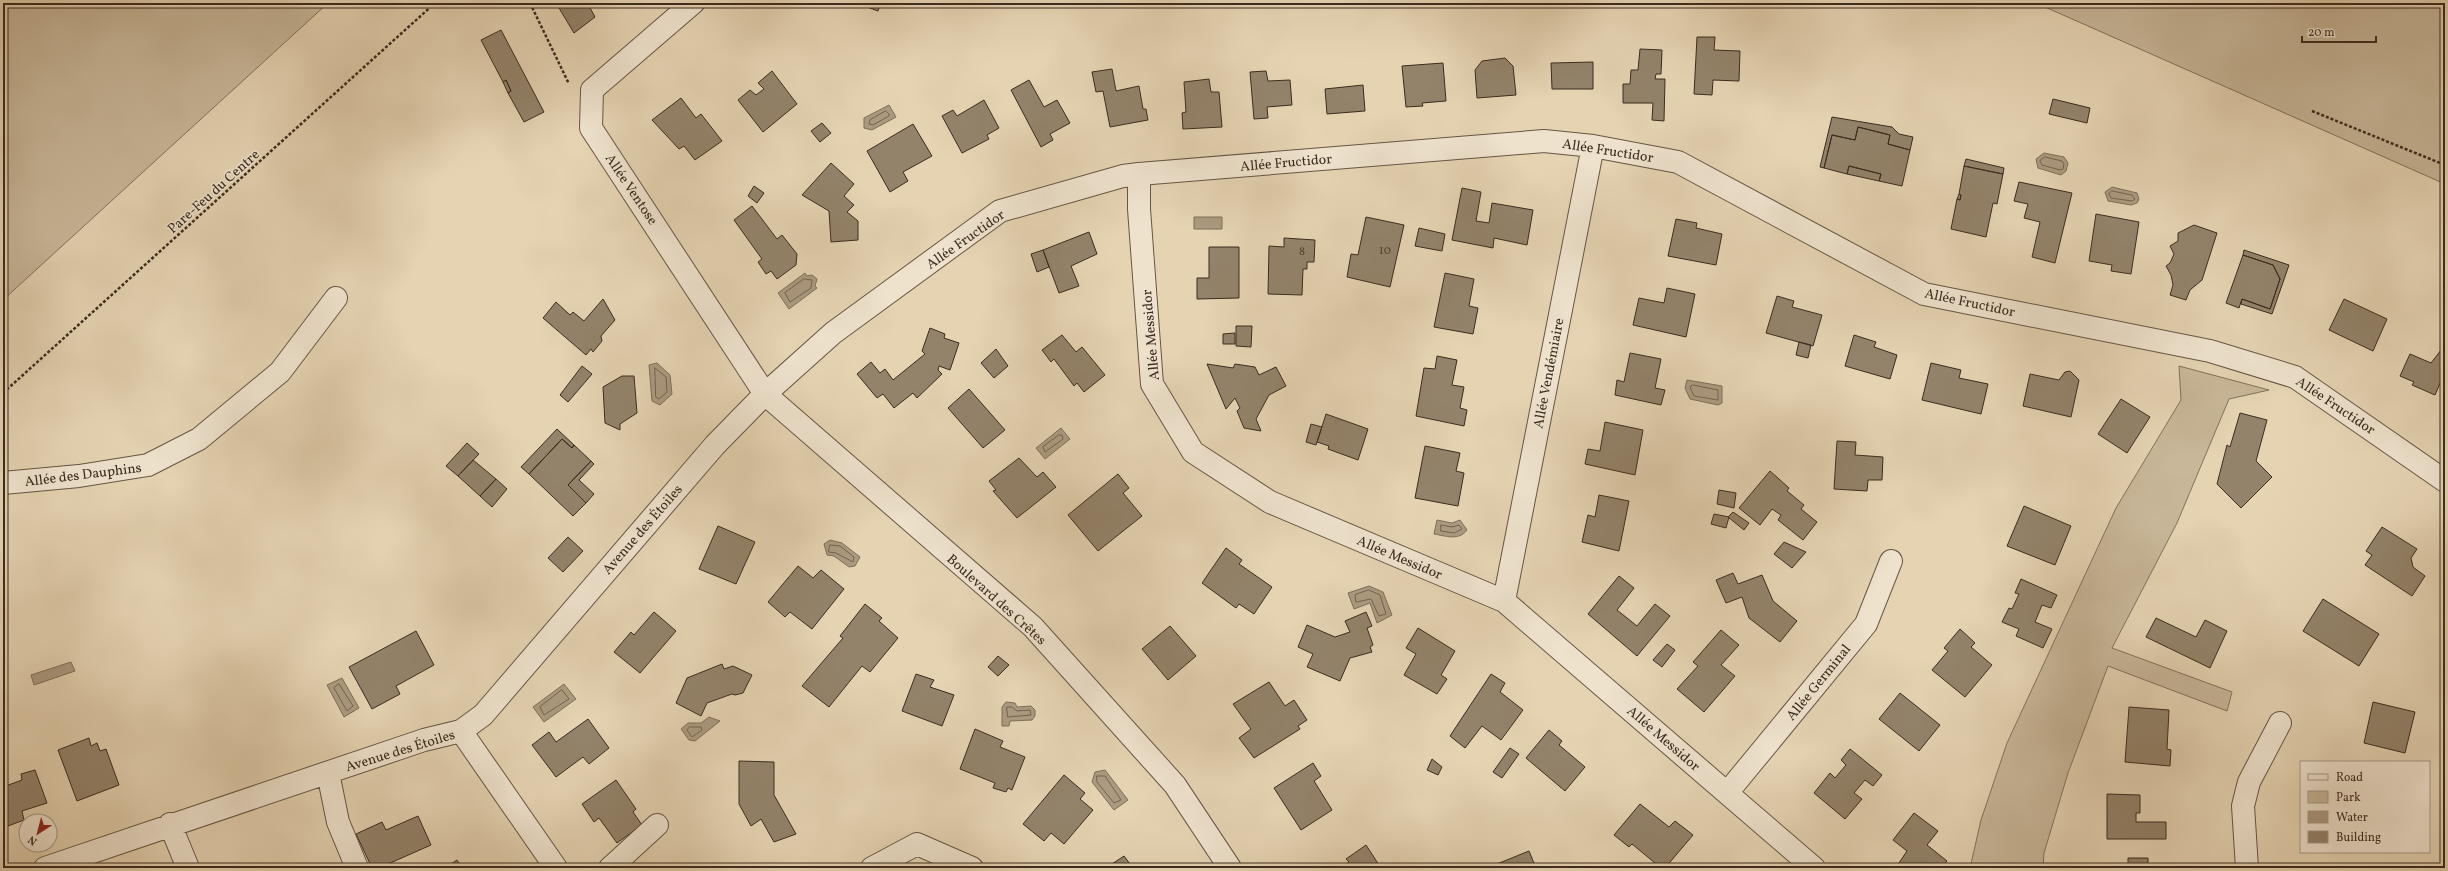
<svg xmlns="http://www.w3.org/2000/svg" width="2448" height="871" viewBox="0 0 2448 871" font-family="Vollkorn,serif">
  <style>
    .green { fill: #c8b799; stroke: #82725c }
    .water { fill: #ab9a80; stroke: #7e6e59 }
    .lines { fill: none; stroke-linecap: round; stroke-linejoin: round }
    .shore { stroke: #736350; stroke-width: 1 }
    .building { fill: #93836b; stroke: #3b2c1f }
    .minor-casing { stroke: #665644; stroke-width: 24 }
    .path { stroke: #3b2c1f; stroke-width: 2.5; stroke-dasharray: 3 2; stroke-linecap: butt }
    .minor { stroke: #eee2cd; stroke-width: 22 }
    .labels { text-anchor: middle; stroke-width: 3; stroke-linejoin: round; paint-order: stroke }
    .number-label { font-size: 12px; fill: #514232 }
    .street-label { font-size: 14px; fill: #3b2c1f; stroke: #eee2cd }
  </style>
  <rect width="100%" height="100%" fill="#e5d3b2"/>
  <filter id="stains"><feTurbulence type="fractalNoise" baseFrequency=".005" numOctaves="4"/><feColorMatrix values="0 0 0 0 .2 0 0 0 0 .09 0 0 0 0 .02 0 0 0 .5 -.17"/></filter>
  <radialGradient id="worn" r=".72"><stop offset=".6" stop-color="#630" stop-opacity="0"/><stop offset="1" stop-color="#630" stop-opacity=".3"/></radialGradient>
  <path class="green" d="M3 3H328L3 300Z
    M2037 3H2445V184L2036 3Z
    M2179 366 2269 390 2229 399 2177 523 2112 648 2232 692 2227 711 2108 666 2068 773 2044 853 2043 868H1970L1981 820 2007 743 2116 508 2181 400Z"/>
  <path class="water" d="M889 105 896 117 872 130 864 128V118Z
    M2044 153 2064 157 2068 163 2066 171 2061 175 2038 168 2036 159Z
    M2112 187 2137 193 2139 199 2137 203 2131 205 2108 201 2105 192Z
    M1194 217H1222V229H1194Z
    M805 273 807 276 812 275 817 279 815 286 817 288 789 309 778 293Z
    M657 363 670 375 672 394 660 405 652 401 649 365Z
    M1687 380 1722 386V403L1718 405 1690 399 1685 388Z
    M1061 428 1070 439 1045 459 1036 448Z
    M1437 520 1452 523 1460 520 1467 530C1459 541 1446 536 1434 534Z
    M830 540 842 543 860 557 855 566 849 567 834 556 827 555 824 544Z
    M1369 586 1383 592 1392 615 1377 623 1370 603 1354 609 1348 593Z
    M71 662 75 671 34 685 31 675Z
    M342 678 359 708 344 717 327 685Z
    M564 684 576 699 544 722 533 707Z
    M1006 702 1015 703 1017 707 1031 706 1035 710V716L1032 720 1010 721 1009 726H1002V707Z
    M709 717 720 721 695 741 689 740 681 729 688 723H701Z
    M1105 770 1128 800 1114 810 1092 782 1095 772Z"/>
  <g class="lines">
    <path class="shore" d="M886 111 889 114V116L873 125 869 124 870 120Z
      M2045 157 2062 161 2064 164 2063 169 2060 170 2042 165 2040 161Z
      M2112 191 2132 195 2135 199 2132 201 2111 198 2109 194Z
      M804 279 812 280 811 288 790 302 785 293Z
      M655 368 666 377 667 392 659 399 656 397Z
      M1693 385 1718 390V400L1694 396 1690 387Z
      M1059 435H1062L1063 439 1045 452 1043 447Z
      M1441 525 1452 527 1459 525 1462 529 1454 533 1441 531Z
      M830 545 840 546 854 557 853 562 836 553 829 552Z
      M1369 590 1380 595 1386 614 1379 616 1371 599 1356 602 1355 595Z
      M339 684 353 706 347 711 334 688Z
      M562 690 569 699 544 715 540 707Z
      M1007 707H1012L1017 711 1030 710 1031 715 1008 717Z
      M690 727H701L702 730 692 737 687 730Z
      M1097 776H1105L1121 800 1114 803 1097 782Z"/>
  </g>
  <path class="building" d="M556 3H594L589 6 595 17 574 33Z
    M856 3H881L878 11Z
    M501 30 544 112 524 122 508 93 511 91 506 80 503 82 481 40Z
    M1697 37H1715L1714 50 1740 51 1739 81 1713 80 1712 95 1694 94Z
    M1640 49 1662 50 1661 74H1656L1655 79H1665L1664 121 1652 120 1653 103H1623V84H1630L1631 70H1638Z
    M1505 58 1513 66 1516 95 1477 98 1475 70 1482 61Z
    M1593 62V89H1552L1551 63Z
    M1443 63 1446 101 1422 103 1423 106 1406 107 1402 66Z
    M1112 69 1116 91 1139 86 1143 109H1146L1148 120 1110 127 1103 91 1096 92 1092 72Z
    M772 71 797 104 763 132 738 100 750 90 756 95 764 89 758 83Z
    M1266 71 1268 81 1290 80 1292 105 1267 107 1268 118 1254 119 1250 72Z
    M1209 79 1211 92H1219L1222 127 1183 129 1182 113 1186 112 1184 82Z
    M506 80 511 91 508 93 503 82Z
    M1029 80 1044 107 1057 100 1070 123 1050 134 1053 140 1041 147 1011 90Z
    M1363 85 1365 111 1327 114 1325 89Z
    M681 98 696 118 701 114 722 141 695 160 684 146 679 149 652 120Z
    M2053 99 2090 108 2087 123 2049 114Z
    M984 100 999 128 987 135 989 139 962 153 942 116 953 110 957 116Z
    M1832 117 1892 127 1899 134 1913 137 1910 150 1888 144 1890 135 1858 127 1855 140 1832 135 1824 168 1820 167Z
    M822 123 831 133 820 142 811 131Z
    M913 124 932 156 903 172 908 181 890 192 867 151Z
    M1858 127 1890 135 1888 144 1910 150 1902 186 1879 181 1881 174 1849 166 1847 174 1824 168 1832 135 1855 140Z
    M1966 159 2004 168 2003 174 1964 166Z
    M831 163 854 184 844 196 854 205 847 212 858 221V240L831 242 829 211 802 195Z
    M1849 166 1881 174 1879 181 1847 174Z
    M1964 166 2003 174 1997 204 1993 203 1986 237 1951 229 1957 199 1960 200 1961 195 1959 194Z
    M2019 182 2072 193 2055 263 2032 257 2040 222 2024 218 2028 204 2014 201Z
    M754 186 764 193 757 203 748 196Z
    M1462 188 1481 192 1476 221 1489 223 1492 203 1533 210 1527 245 1494 238 1493 248 1452 240Z
    M1959 194 1961 195 1960 200 1957 199Z
    M752 206 777 239 782 235 797 254 796 265 777 279 771 271 766 274 758 262 762 259 734 220Z
    M2096 214 2139 222 2131 274 2111 271 2112 265 2089 261Z
    M1366 217 1404 225 1390 287 1347 277 1351 254 1358 255Z
    M1676 219 1697 223 1696 228 1722 234 1716 265 1668 256Z
    M2194 225 2217 233 2202 280 2190 290 2186 300 2170 295 2173 285 2171 275 2166 266 2170 263 2174 254 2170 246 2178 241V233Z
    M1419 228 1445 234 1442 251 1415 246Z
    M1089 232 1097 254 1071 266 1079 286 1059 293 1043 250Z
    M1284 238 1315 240 1314 262H1307V269H1303L1302 295 1268 294 1269 246 1284 247Z
    M1209 247H1239V298L1197 299V278H1209Z
    M1043 250 1049 267 1037 272 1031 254Z
    M2244 250 2289 265 2272 314 2241 304 2242 299 2270 309 2280 279 2273 265 2243 255Z
    M2243 255 2273 265 2280 279 2270 309 2242 299 2239 308 2226 303Z
    M1445 273 1474 279 1469 306 1478 308 1473 334 1434 327Z
    M1667 288 1695 294 1686 337 1633 325 1639 298 1664 303Z
    M1777 296 1794 301 1792 307 1822 315 1813 346 1766 333Z
    M603 299 615 320 601 336 602 341 593 352 591 349 586 355 543 318 556 302 570 315 573 312 584 321Z
    M2344 299 2387 319 2373 351 2329 330Z
    M1236 326H1252L1251 347 1236 346Z
    M930 328 945 334 944 338 959 343 950 370 939 366 938 370 942 374 917 398 913 393 894 408 883 394 877 398 857 374 871 362 880 373 885 369 893 380 925 354 922 351Z
    M1235 333V344H1223V334Z
    M1062 335 1076 352 1082 347 1105 375 1084 392 1077 383 1074 386 1054 359 1051 362 1042 350Z
    M1854 335 1876 342 1874 347 1897 355 1890 379 1845 366Z
    M1799 342 1811 345 1808 358 1796 355Z
    M2445 345V372L2435 395 2412 385 2414 382 2400 376 2410 354 2431 363Z
    M996 349 1008 366 994 378 981 363Z
    M1630 353 1661 359 1655 388 1665 390 1661 405 1615 395 1617 380 1624 382Z
    M1437 356 1457 360 1452 385 1464 387 1460 408 1467 410 1464 426 1416 416 1424 368 1435 369Z
    M1931 363 1961 370 1959 378 1988 384 1981 414 1922 400Z
    M1207 364 1233 368 1235 364 1255 367 1259 375 1276 367 1286 386 1269 395 1256 419 1261 431 1244 428 1237 411 1240 408 1235 398 1226 409Z
    M582 366 592 374 568 402 560 395Z
    M2070 371 2079 380 2071 417 2023 406 2030 374 2059 380 2065 372Z
    M622 376H634L637 413 620 424V430L605 423 603 387Z
    M969 389 1005 430 983 448 948 408Z
    M2121 399 2150 417 2127 453 2098 434Z
    M2240 413 2267 420 2256 461 2272 477 2241 508 2217 484 2227 445 2230 447Z
    M1326 414 1368 429 1358 460 1328 449 1329 446 1317 442Z
    M1605 422 1643 430 1635 475 1585 464 1588 449 1600 451Z
    M1311 424 1322 427 1316 445 1306 442Z
    M557 429 574 445 572 448 562 439 529 474 521 467Z
    M562 439 572 448 574 445 591 461 568 485 586 503 573 516 529 474Z
    M1837 441 1856 442 1855 455 1883 457 1882 480H1868L1867 491 1834 489Z
    M467 443 479 454 458 476 446 466Z
    M1425 446 1460 453 1456 471 1464 473 1458 506 1415 498Z
    M1019 458 1037 477 1043 472 1056 487 1017 518 993 491 996 490 989 481Z
    M473 460 496 479 480 496 458 476Z
    M591 461 594 464 579 480 594 494 586 503 568 485Z
    M1770 471 1789 488 1787 491 1804 505 1801 509 1817 522 1803 540 1778 520 1781 515 1772 509 1760 525 1739 508Z
    M1118 474 1129 488 1123 493 1142 516 1098 551 1068 515Z
    M496 479 507 489 492 507 480 496Z
    M1719 490 1736 493 1734 508 1717 504Z
    M1599 495 1629 501 1619 551 1582 542 1588 515 1595 517Z
    M2024 506 2071 526 2055 565 2007 546Z
    M1733 512 1749 523 1744 530 1728 517Z
    M1714 514 1729 517 1726 528 1711 524Z
    M718 526 755 542 736 584 699 569Z
    M2382 527 2417 549 2411 558 2413 567 2425 576 2412 596 2365 565 2372 555 2366 551Z
    M568 537 583 551 563 572 548 558Z
    M1784 542 1806 552 1792 568 1774 554Z
    M1226 548 1242 560 1239 564 1272 587 1254 614 1239 604 1236 608 1202 583Z
    M798 566 813 578 821 570 844 589 812 629 790 612 785 617 768 602Z
    M1733 573 1738 584 1762 575 1773 601 1797 621 1780 642 1749 618 1742 597 1726 603 1716 580Z
    M1619 576 1634 588 1617 610 1637 626 1655 604 1670 616 1637 656 1588 614Z
    M2021 579 2057 595 2051 608 2042 605 2035 622 2052 629 2043 648 2016 636 2019 629 2002 622 2009 608 2012 609 2019 594 2015 593Z
    M2323 599 2379 634 2359 666 2303 631Z
    M865 604 882 618 879 621 898 638 870 672 862 666 829 707 802 686 843 638 840 636Z
    M654 612 676 631 640 673 614 652 631 632 634 635Z
    M1366 612 1372 626 1367 628 1373 645 1370 647 1372 652 1350 658 1340 681 1307 667 1313 654 1298 647 1307 625 1335 637 1350 632 1345 621Z
    M2156 618 2196 637 2205 620 2227 631 2210 668 2146 637Z
    M1170 626 1196 656 1168 680 1142 649Z
    M1418 628 1455 651 1441 675 1447 679 1437 694 1404 675 1416 654 1406 648Z
    M1960 629 1975 643 1971 647 1992 665 1965 697 1932 670 1948 651 1944 648Z
    M1721 630 1739 645 1721 665 1735 676 1704 712 1677 689 1698 666 1693 662Z
    M416 631 434 665 396 686 400 694 372 709 349 667Z
    M1667 644 1675 650 1662 667 1653 660Z
    M998 656 1009 665 998 676 988 667Z
    M722 664 724 669 733 666 752 675 743 693 735 695 732 694 707 703 701 716 676 703 687 678Z
    M916 674 934 680 930 687 954 695 942 726 902 711Z
    M1491 674 1505 683 1500 692 1523 710 1501 740 1482 726 1465 748 1450 736Z
    M1269 682 1285 706 1294 700 1307 720 1298 726 1300 729 1254 758 1239 738 1251 729 1233 704Z
    M1900 693 1940 725 1919 751 1879 719Z
    M2373 702 2415 712 2405 753 2364 743Z
    M2129 707 2169 710 2167 749 2171 750 2170 766 2125 762Z
    M588 719 609 748 589 764 583 757 556 777 532 745 549 732 556 742Z
    M975 729 1003 741 1000 747 1025 757 1012 790 1008 788 1006 792 993 788 995 783 960 769Z
    M1549 730 1562 741 1559 745 1585 767 1565 791 1526 758Z
    M89 738 91 746 97 743 100 751 106 749 119 785 77 801 58 750Z
    M1510 748 1519 754 1502 778 1493 772Z
    M1850 749 1882 775 1873 786 1865 780 1854 793 1862 799 1845 819 1814 793 1830 773 1835 778 1846 765 1841 760Z
    M1432 759 1442 767 1438 775 1427 770Z
    M739 761 774 762V795L796 834 774 842 761 819 751 826 739 804Z
    M1313 763 1321 776 1314 781 1332 810 1301 830 1274 788Z
    M35 770 47 803 22 811 24 820 8 826 3 812V787L22 780 21 774Z
    M1064 775 1085 793 1080 799 1093 810 1064 844 1051 833 1044 841 1023 824Z
    M616 780 636 809 633 812 642 825 617 843 599 818 594 822 582 804Z
    M2107 794 2140 795V813H2136V822H2166V839H2107Z
    M1640 804 1669 827 1675 821 1693 835 1665 868H1661L1632 844 1629 847 1614 835Z
    M1914 813 1938 831 1927 845 1947 861 1941 868H1906L1899 863 1907 851 1893 840Z
    M418 816 431 845 379 868H372L356 834 382 822 386 830Z
    M1366 845 1381 868H1340L1349 862 1346 859Z
    M1529 851 1536 868H1487Z
    M1124 856 1133 868H1106Z
    M2128 858H2148V868H2128Z
    M457 860 462 868H445Z
    M286 864 288 868H277Z"/>
  <g class="lines">
    <g class="minor-casing">
      <path id="minor" d="M693 3 592 90 591 128 765 394 1033 627 1175 785 1230 868
        M1139 174V209L1152 384 1193 452 1270 502 1504 601 1814 868
        M3 483 79 476 148 465 199 439 280 372 336 298
        M1504 601 1593 146
        M461 731 556 868
        M328 773 338 822 357 868
        M1727 793 1866 624 1891 561
        M170 824 188 868
        M45 868 424 740 461 731 483 715 715 445 765 394 833 333 1000 211 1123 176 1139 174 1544 141 1593 146 1678 162 1924 294 2210 351 2295 377 2445 481
        M610 868 657 825
        M872 868 917 844 972 868
        M2247 868 2243 806 2249 782 2280 723"/>
    </g>
    <path class="path" d="M530 3 569 84
      M2312 111 2445 165
      M3 393 435 3"/>
    <use href="#minor" class="minor"/>
  </g>
  <g class="labels">
    <g class="number-label">
      <text x="1385" y="254">10</text>
      <text x="1302" y="255">8</text>
    </g>
    <g class="street-label">
      <text transform="translate(1608 150) rotate(9)" y="5">Allée Fructidor</text>
      <text transform="translate(1286 162) rotate(-5)" y="5">Allée Fructidor</text>
      <text transform="translate(632 189) rotate(56)" y="5">Allée Ventose</text>
      <text transform="translate(213 191) rotate(-42)" y="5">Pare-Feu du Centre</text>
      <text transform="translate(965 239) rotate(-35)" y="5">Allée Fructidor</text>
      <text transform="translate(1970 302) rotate(12)" y="5">Allée Fructidor</text>
      <text transform="translate(1150 335) rotate(-95)" y="5">Allée Messidor</text>
      <text transform="translate(1548 373) rotate(-79)" y="5">Allée Vendémiaire</text>
      <text transform="translate(2336 405) rotate(34)" y="5">Allée Fructidor</text>
      <text transform="translate(83 474) rotate(-7)" y="5">Allée des Dauphins</text>
      <text transform="translate(642 529) rotate(-49)" y="5">Avenue des Étoiles</text>
      <text transform="translate(1400 557) rotate(23)" y="5">Allée Messidor</text>
      <text transform="translate(997 599) rotate(42)" y="5">Boulevard des Crêtes</text>
      <text transform="translate(1818 682) rotate(-51)" y="5">Allée Germinal</text>
      <text transform="translate(1664 738) rotate(41)" y="5">Allée Messidor</text>
      <text transform="translate(400 750) rotate(-17)" y="5">Avenue des Étoiles</text>
    </g>
  </g>
  <rect width="2448" height="871" fill="none" stroke="#e5d3b2" stroke-width="16"/>
  <rect x="4" y="4" width="2440" height="863" fill="none" stroke="#3b2c1f" stroke-width="2"/>
  <rect x="8" y="8" width="2432" height="855" fill="none" stroke="#3b2c1f"/>
  <rect x="2300" y="761" width="130" height="92" fill="#eee2cd" stroke="#a69987"/>
  <rect x="2308" y="774" width="20" height="6" fill="#eee2cd" stroke="#a69987"/>
  <text x="2336" y="781" font-size="12" fill="#3b2c1f">Road</text>
  <rect x="2308" y="791" width="20" height="12" fill="#c8b799" stroke="#a69987"/>
  <text x="2336" y="801" font-size="12" fill="#3b2c1f">Park</text>
  <rect x="2308" y="811" width="20" height="12" fill="#ab9a80" stroke="#a69987"/>
  <text x="2336" y="821" font-size="12" fill="#3b2c1f">Water</text>
  <rect x="2308" y="831" width="20" height="12" fill="#93836b" stroke="#a69987"/>
  <text x="2336" y="841" font-size="12" fill="#3b2c1f">Building</text>
  <g transform="translate(38 833) rotate(216)"><circle r="19" fill="#eee2cd" stroke="#a69987"/>
  <path d="M0-3L7 15L0 10L-7 15Z" fill="#8f2418"/>
  <text y="-6" font-size="11" font-weight="bold" text-anchor="middle" fill="#3b2c1f">N</text>
  </g>
  <path d="M2302 36v6h74v-6" fill="none" stroke="#3b2c1f" stroke-width="2"/>
  <text x="2308" y="36" font-size="12" fill="#3b2c1f" stroke="#eee2cd" stroke-width="3" paint-order="stroke">20 m</text>
  <rect width="100%" height="100%" filter="url(#stains)"/>
  <rect width="100%" height="100%" fill="url(#worn)"/>
</svg>
